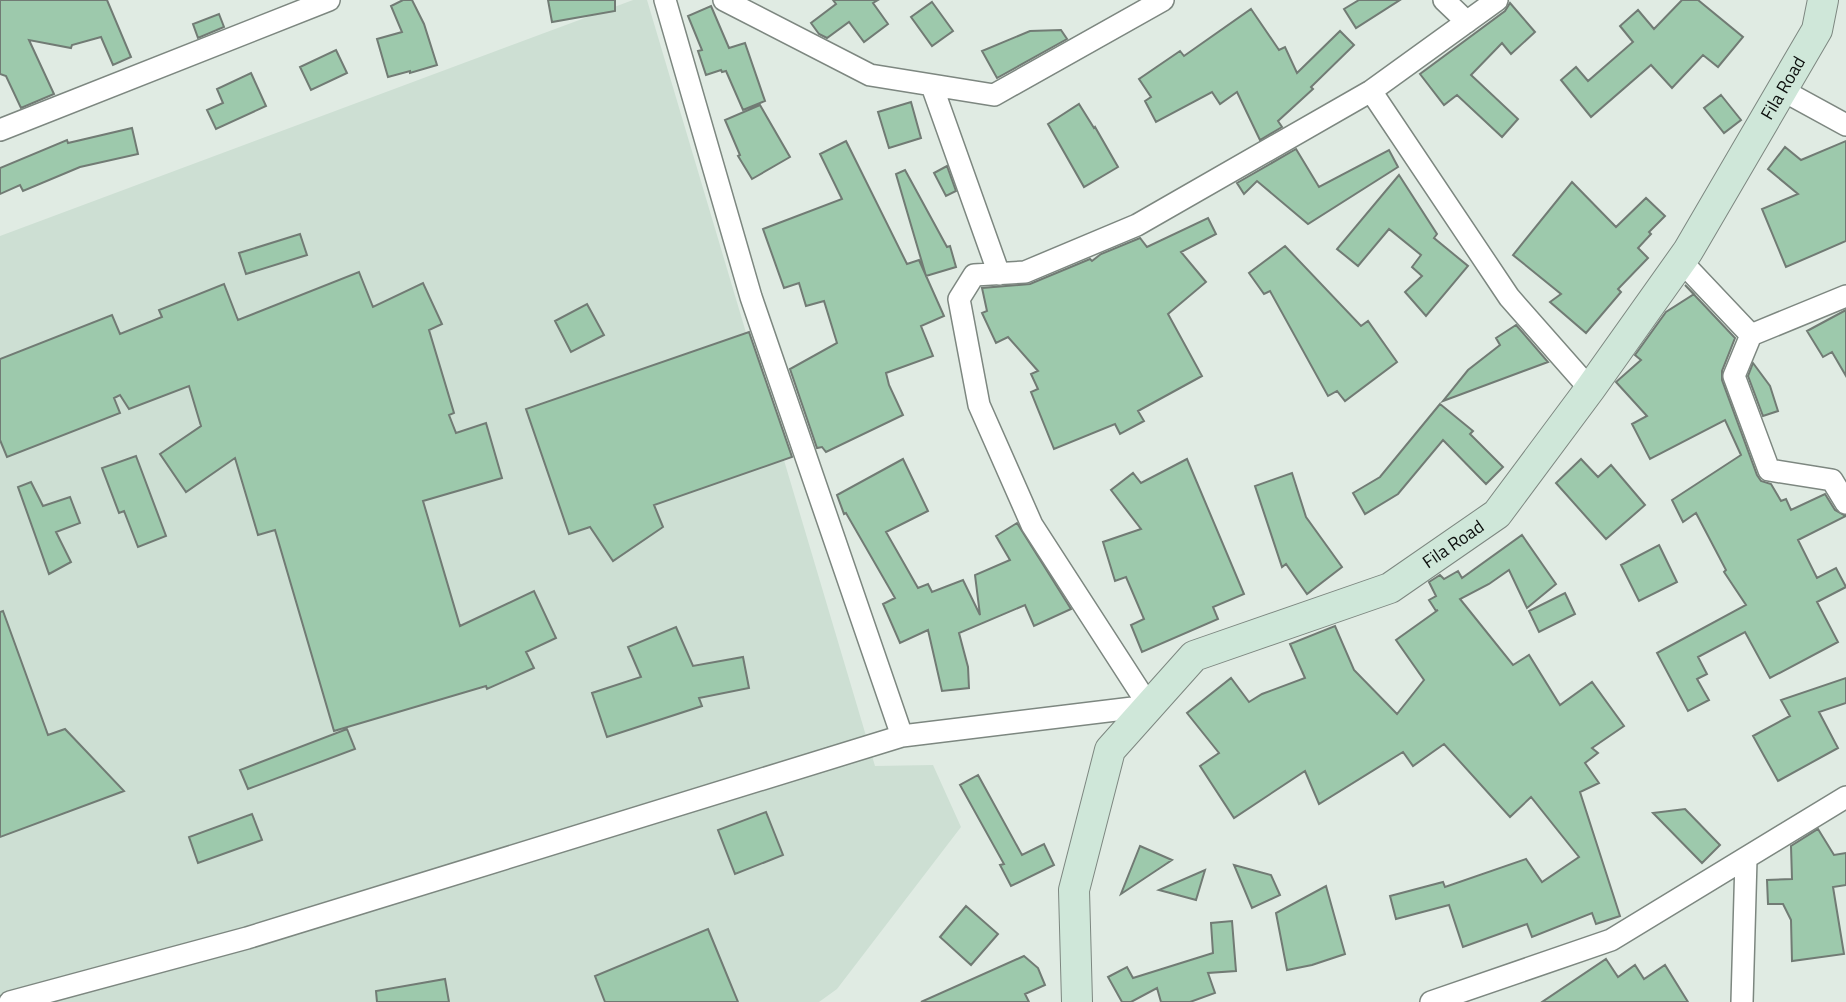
<svg xmlns="http://www.w3.org/2000/svg" width="1846" height="1002" viewBox="0 0 1846 1002" font-family="'Titillium Web',sans-serif">
  <style>
    .built { fill: #cddfd3 }
    .building { fill: #9dc9ac; stroke: #717b74; stroke-width: 2 }
    .lines { fill: none; stroke-linecap: round; stroke-linejoin: round }
    .street-casing { stroke: #7d8780; stroke-width: 24 }
    .secondary-casing { stroke: #7d8780; stroke-width: 32 }
    .street { stroke: #fff; stroke-width: 21 }
    .secondary { stroke: #cfe7d9; stroke-width: 30 }
    .labels { text-anchor: middle; stroke-width: 6; stroke-linejoin: round; paint-order: stroke }
    .street-label { font-size: 18px; fill: #0b0e0c; stroke: #e0ebe3 }
  </style>
  <rect width="100%" height="100%" fill="#e0ebe3"/>
  <path class="built" d="M633 0H647L875 766 933 765 961 827 837 989 819 1002H0V236Z"/>
  <path class="building" d="M0 0H107L131 57 113 65 101 37 72 45 71 48 29 40 54 94 21 108 6 76 0 74Z
    M403 0H412L424 24 437 65 410 73V71L388 77 377 39 402 32 391 6Z
    M548 0H615V11L552 22Z
    M833 0H878L873 3 888 24 864 42 849 22 827 38 819 34 811 23 836 4Z
    M1359 0H1400L1356 28 1344 9Z
    M1682 0H1698L1743 37 1718 67 1703 55 1672 88 1651 65 1591 117 1561 80 1576 67 1588 81 1633 42 1620 26 1638 10 1654 29Z
    M932 2 953 31 932 46 911 17Z
    M1510 3 1535 32 1511 54 1502 43 1471 75 1518 119 1502 137 1457 95 1444 105 1420 74 1505 11Z
    M711 6 729 48 745 43 765 101 743 110 726 71 722 72 721 70 706 75 698 51 702 50 688 16Z
    M1251 9 1279 50 1285 47 1297 73 1340 31 1354 45 1311 87 1313 89 1278 121 1282 127 1260 140 1237 92 1220 104 1212 92 1156 122 1145 101 1151 97 1139 79 1180 51 1184 56Z
    M219 14 224 27 198 38 193 24Z
    M1061 30 1067 39 997 78 982 51 1030 31Z
    M336 50 347 73 311 90 300 67Z
    M251 73 266 106 216 129 207 110 223 103 217 89Z
    M1721 95 1741 120 1724 133 1704 108Z
    M911 102 921 138 889 148 878 112Z
    M1079 104 1094 128 1095 127 1118 167 1084 187 1048 124Z
    M760 105 790 157 752 179 738 156 740 155 725 120Z
    M132 128 138 154 80 167 23 191 20 185 0 194V168L67 140 68 143Z
    M846 141 907 264 919 260 944 316 921 326 933 356 886 373 889 385 903 415 826 452 822 447 817 448 790 369 837 343 824 301 806 306 799 283 784 288 763 229 842 199 820 154Z
    M1846 141V241L1786 267 1762 209 1798 194 1768 169 1785 147 1801 160Z
    M1296 149 1319 187 1389 150 1398 167 1308 224 1257 181 1244 194 1237 183Z
    M947 166 956 191 946 196 934 173Z
    M905 170 947 247 950 246 956 267 926 276 896 174Z
    M1399 175 1437 234 1434 238 1468 266 1426 316 1405 292 1422 276 1412 267 1421 255 1389 229 1358 266 1337 249Z
    M1572 182 1616 227 1646 198 1665 216 1649 232 1651 234 1638 248 1648 258 1618 289 1621 292 1586 333 1550 302 1561 294 1513 255Z
    M1208 218 1216 234 1181 252 1206 282 1168 314 1202 376 1138 411 1144 421 1120 434 1115 424 1054 449 1031 392 1038 389 1031 374 1038 371 1008 337 996 343 982 313 987 311 982 288 1030 284 1090 259 1092 261 1101 254 1140 238 1147 247Z
    M300 234 307 255 246 274 239 253Z
    M1285 246 1361 326 1368 321 1397 362 1345 401 1337 391 1328 396 1270 291 1264 294 1249 273Z
    M359 272 373 307 423 283 442 324 429 330 454 413 449 415 456 433 486 423 502 478 423 501 460 626 534 591 556 638 526 652 534 668 487 689 486 686 334 731 275 530 258 535 235 458 186 492 160 454 201 426 189 386 129 409 120 395 114 398 120 413 7 457 0 440V359L112 315 120 334 162 317 159 310 224 284 238 320Z
    M1685 285 1735 338 1722 371V380L1757 475 1761 481 1771 484 1781 501 1786 499 1791 510 1825 494 1835 510 1846 516 1798 540 1817 578 1836 568 1846 587 1817 602 1838 642 1770 678 1745 632 1698 657 1707 674 1697 679 1709 700 1688 711 1657 653 1746 605 1724 572 1726 570 1696 513 1683 522 1672 500 1741 455 1725 420 1650 459 1632 424 1647 416 1616 382 1641 360 1635 355 1666 312 1694 294Z
    M587 304 604 335 571 352 555 321Z
    M1846 310V376L1832 352 1823 357 1807 331Z
    M1516 325 1548 362 1443 401 1468 370 1500 345 1496 338Z
    M749 332 792 457 654 505 663 527 613 561 590 527 569 534 526 409Z
    M1753 363 1770 386 1778 411 1763 416 1748 376Z
    M1440 404 1473 431 1470 434 1503 467 1486 484 1443 440 1398 494 1365 514 1353 493 1380 477Z
    M136 456 166 536 138 547 124 511 119 513 102 468Z
    M903 459 928 511 886 532 918 588 928 584 932 592 963 580 980 615 975 575 1010 560 996 536 1017 523 1071 609 1034 626 1025 605 959 633 968 667 969 688 942 691 928 630 900 643 883 604 895 598 846 513 844 514 837 495Z
    M1187 459 1244 594 1213 607 1218 619 1142 652 1131 625 1144 619 1126 577 1115 581 1103 542 1141 529 1111 490 1133 473 1141 483Z
    M1581 459 1598 477 1611 465 1645 505 1606 539 1556 483Z
    M1292 473 1306 517 1342 567 1307 594 1286 564 1282 567 1255 486Z
    M31 482 43 506 70 497 80 523 56 532 71 562 49 574 18 487Z
    M1522 535 1556 584 1527 608 1509 570 1489 584 1460 599 1513 665 1529 655 1560 705 1592 682 1624 726 1592 748 1598 753 1585 763 1599 783 1580 792 1620 916 1596 924 1592 913 1532 937 1527 924 1463 947 1449 905 1396 919 1390 896 1443 882 1445 887 1526 859 1542 882 1579 857 1531 797 1510 817 1444 744 1413 766 1403 752 1319 804 1305 771 1234 818 1200 766 1219 753 1187 713 1231 678 1249 702 1262 694 1305 678 1290 644 1335 626 1354 670 1397 714 1424 680 1396 640 1438 610 1436 611 1429 600 1436 596 1429 582 1440 575 1444 579 1458 571 1462 578Z
    M1659 545 1677 582 1639 601 1621 565Z
    M1565 593 1575 614 1539 632 1529 611Z
    M3 611 48 735 65 729 124 791 0 837V612Z
    M676 627 693 666 743 657 749 688 699 698 702 706 607 737 592 693 641 677 628 647Z
    M1846 678V703L1819 712 1838 748 1778 781 1753 736 1790 716 1781 700Z
    M347 729 355 749 248 789 240 770Z
    M978 775 1022 855 1044 844 1054 865 1011 886 1000 865 1004 864 960 785Z
    M1685 809 1720 845 1702 863 1653 813Z
    M766 812 783 855 735 874 718 830Z
    M252 814 262 840 198 863 189 837Z
    M1818 829 1834 855 1846 853V885L1833 887 1844 954 1792 961 1791 920 1783 904H1768L1767 880 1792 879 1791 846Z
    M1140 846 1172 860 1121 894Z
    M1234 865 1271 875 1280 895 1252 908Z
    M1205 870 1196 900 1159 890Z
    M1326 886 1345 954 1312 965 1287 970 1276 913Z
    M966 906 998 934 971 965 940 937Z
    M1232 921 1236 971 1208 973 1215 993 1190 1002H1161L1157 988 1131 1002H1122L1108 977 1127 967 1133 978 1213 953 1211 923Z
    M708 929 738 1002H605L595 976Z
    M1024 956 1038 968 1045 985 1025 994 1029 1002H921Z
    M1606 959 1618 977 1635 965 1644 979 1665 965 1688 1002H1542Z
    M445 979 449 1002H377L376 991Z"/>
  <g class="lines">
    <g class="street-casing">
      <path id="street" d="M665 0 751 297 902 736
        M724 0 870 75 994 95 1163 0
        M1444 0 1467 22
        M932 86 999 274
        M1782 90 1846 125
        M1371 91 1509 297 1590 389
        M0 130 329 0
        M1681 261 1751 335 1846 296
        M1751 335 1734 376 1769 470 1832 480 1846 503
        M10 1002 247 938 902 736 1149 706 1032 525 979 405 959 299 974 275 1025 272 1137 225 1371 91 1497 0
        M1431 1002 1611 940 1846 797
        M1742 1002 1746 859"/>
    </g>
    <g class="secondary-casing">
      <g id="secondary">
        <path id="s1" d="M1077 1002 1074 890 1110 750 1194 656 1390 588 1497 514 1590 389 1688 251 1817 30 1823 0"/>
      </g>
    </g>
    <use href="#street" class="street"/>
    <use href="#secondary" class="secondary"/>
  </g>
  <g class="labels">
    <g class="street-label">
      <text dy="6" stroke="none"><textPath href="#s1" startOffset="1234">Fila Road</textPath></text>
      <text dy="6" stroke="none"><textPath href="#s1" startOffset="667">Fila Road</textPath></text>
    </g>
  </g>
</svg>
